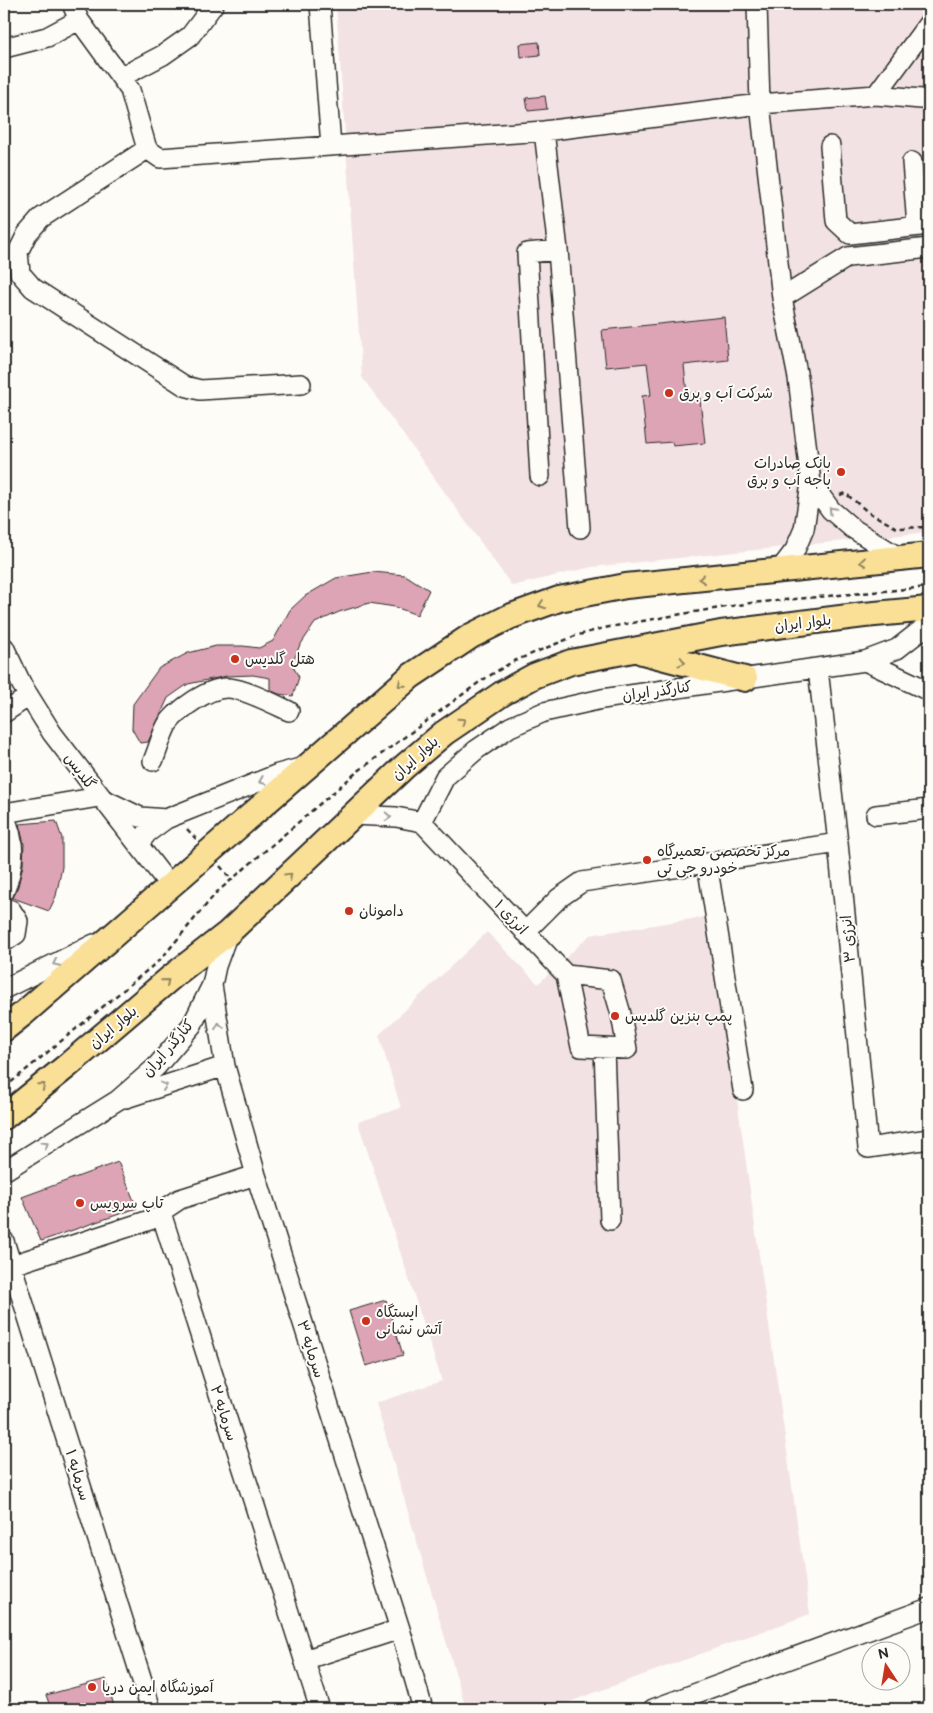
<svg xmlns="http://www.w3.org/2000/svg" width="933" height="1713" viewBox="0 0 933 1713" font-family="'Balsamiq Sans','Playpen Sans Arabic',sans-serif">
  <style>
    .built { fill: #f3e2e3 }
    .building { fill: #dda4b5; stroke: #2b2b2b }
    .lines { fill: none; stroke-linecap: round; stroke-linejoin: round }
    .minor-casing { stroke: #2b2b2b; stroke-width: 22 }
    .major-casing { stroke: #2b2b2b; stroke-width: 28 }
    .path { stroke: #2b2b2b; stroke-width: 2.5; stroke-dasharray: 5 4; stroke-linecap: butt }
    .minor { stroke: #fdfcf7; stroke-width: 19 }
    .major { stroke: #fadf96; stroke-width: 24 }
    .oneway { stroke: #9e9e9b }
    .oneway2 { stroke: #928560 }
    .poi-dot { fill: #c8321e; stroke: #fdfcf7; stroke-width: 2 }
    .labels { text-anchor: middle; stroke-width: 4; stroke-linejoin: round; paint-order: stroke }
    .poi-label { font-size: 15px; fill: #2b2b2b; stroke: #fdfcf7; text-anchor: start }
    .street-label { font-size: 15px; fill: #2b2b2b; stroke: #fdfcf7 }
  </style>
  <rect width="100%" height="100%" fill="#fdfcf7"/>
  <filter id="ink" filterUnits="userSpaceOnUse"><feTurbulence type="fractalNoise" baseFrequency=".02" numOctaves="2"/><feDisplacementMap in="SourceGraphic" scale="10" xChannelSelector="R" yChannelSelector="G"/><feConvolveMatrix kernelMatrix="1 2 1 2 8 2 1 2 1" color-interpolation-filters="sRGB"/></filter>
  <g filter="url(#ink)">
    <path class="built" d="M336 4H929V532L592 567 512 586 362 377Z
      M711 916 810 1614 550 1709H466L376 1403 442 1381 358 1122 401 1108 379 1035 487 932 538 984 590 935Z"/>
    <path class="building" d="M539 42 540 55 521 57 520 44Z
      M545 96 547 109 528 111 526 98Z
      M724 317 728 360 684 365 687 394 699 392 705 443 673 446 672 442 647 444 642 396 651 395 647 363 606 367 602 330Z
      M373 572 405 575 429 590 417 615 395 607 369 603 339 612 315 623 299 647 292 665 299 677 293 696 279 694 270 690V678L253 675 227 676 188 684 168 698 148 742 140 743 132 729 133 704 159 668 188 653 216 646H243L259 648 273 641 290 610 305 596 336 578Z
      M56 821 62 838V867L56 896 49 911 13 898 18 886 23 865 24 844 19 824Z
      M118 1162 137 1208 41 1241 22 1197Z
      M386 1300 403 1355 366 1366 349 1311Z
      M106 1679 115 1709H51L46 1695Z"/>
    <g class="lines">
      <g class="minor-casing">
        <path id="minor" d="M72 4 79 20 130 90 147 149 160 158 544 131 760 104 876 95 928 24
          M320 4 331 146
          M757 4 760 104 782 298 798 378 811 483 804 529 795 550 779 571
          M4 48 47 37 79 20
          M121 77 163 55 190 36 214 4
          M876 95 921 99 929 98
          M544 131 558 250 580 528
          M830 146 836 221 850 234 929 225
          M147 149 41 218 27 234 18 252 20 273 33 288 185 386 200 390 301 384
          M912 162 917 226
          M782 298 848 257 929 248
          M540 476 527 253 558 250
          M811 483 831 510 852 528 900 558
          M4 647 22 685 52 733 170 886
          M865 661 929 691
          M818 669 838 843 868 1148 929 1139
          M4 713 29 696
          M153 761C158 750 161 736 167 725 177 710 209 687 228 688 245 689 274 704 289 711
          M4 813 99 797 140 817 166 819 278 774 304 767
          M353 815 396 817 422 822 566 975 581 1047 627 1049 621 1014 611 980 566 975
          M876 815 929 809
          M4 817C17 841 14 867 4 892
          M422 822 445 777 476 750 510 727 544 712 602 699 865 661 897 649 929 624
          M138 845 147 833 166 819
          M707 863 743 1090
          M4 908 11 910 18 921 16 934 4 942
          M525 932 559 898 582 882 838 843
          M212 985 225 1066 256 1175 400 1629 423 1709
          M4 989 94 944
          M604 1048 610 1220
          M126 1098 225 1066
          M4 1171 118 1100 156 1067 192 1025 212 985 216 966 228 933
          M256 1175 180 1199 165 1209 162 1216 320 1709
          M4 1241 151 1709
          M12 1265 162 1216
          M304 1660 400 1629
          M653 1709 929 1608"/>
      </g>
      <g class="major-casing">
        <path id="major" d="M642 652 745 679
          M4 1029 24 1013 411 676 471 636 509 617 559 599 626 586 929 555
          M4 1117 67 1066 174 975 228 933 405 766 444 733 503 693 534 676 571 662 721 633 864 615 929 609"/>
      </g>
      <path class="path" d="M840 495 845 493 868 512 897 528 929 527
        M187 829 196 839
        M220 866 232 880
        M4 1088 161 959 216 893 357 772 481 681 512 662 575 636 604 628 682 614 751 603 929 587"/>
      <use href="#minor" class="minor"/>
      <use href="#major" class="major"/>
    </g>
    <defs><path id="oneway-chevron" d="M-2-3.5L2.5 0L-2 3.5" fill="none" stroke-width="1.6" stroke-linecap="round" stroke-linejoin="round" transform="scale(1.25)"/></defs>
    <g class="oneway">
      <use href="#oneway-chevron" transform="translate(832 510) rotate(-134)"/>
      <use href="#oneway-chevron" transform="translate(262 781) rotate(158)"/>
      <use href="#oneway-chevron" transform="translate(388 817) rotate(3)"/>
      <use href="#oneway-chevron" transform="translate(56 963) rotate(154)"/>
      <use href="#oneway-chevron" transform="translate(219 1026) rotate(-99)"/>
      <use href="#oneway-chevron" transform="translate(164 1086) rotate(-18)"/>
      <use href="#oneway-chevron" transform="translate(45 1145) rotate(-32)"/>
    </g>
    <g class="oneway2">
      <use href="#oneway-chevron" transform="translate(863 562) rotate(174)"/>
      <use href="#oneway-chevron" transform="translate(702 579) rotate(175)"/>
      <use href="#oneway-chevron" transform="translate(542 605) rotate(160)"/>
      <use href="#oneway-chevron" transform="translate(682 662) rotate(15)"/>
      <use href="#oneway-chevron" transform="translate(401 684) rotate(139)"/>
      <use href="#oneway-chevron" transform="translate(462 721) rotate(-34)"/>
      <use href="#oneway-chevron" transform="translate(289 876) rotate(-43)"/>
      <use href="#oneway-chevron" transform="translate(166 982) rotate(-40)"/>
      <use href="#oneway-chevron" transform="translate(42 1086) rotate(-39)"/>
    </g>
  </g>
  <g class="poi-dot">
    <circle cx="669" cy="393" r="5"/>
    <circle cx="841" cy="472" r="5"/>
    <circle cx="235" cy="659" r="5"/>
    <circle cx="647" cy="860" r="5"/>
    <circle cx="349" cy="911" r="5"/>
    <circle cx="615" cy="1016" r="5"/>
    <circle cx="80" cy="1203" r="5"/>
    <circle cx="366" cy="1321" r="5"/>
    <circle cx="92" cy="1687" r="5"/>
  </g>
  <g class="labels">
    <g class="poi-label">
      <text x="679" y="398">شرکت آب و برق</text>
      <text x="831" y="468" text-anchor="end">بانک صادرات<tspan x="831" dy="17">باجه آب و برق</tspan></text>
      <text x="245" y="664">هتل گلدیس</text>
      <text x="657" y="856">مرکز تخصصی تعمیرگاه<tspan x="657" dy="17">خودرو جی تی</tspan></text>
      <text x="359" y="916">دامونان</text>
      <text x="625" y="1021">پمپ بنزین گلدیس</text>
      <text x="90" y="1208">تاپ سرویس</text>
      <text x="376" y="1317">ایستگاه<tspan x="376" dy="17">آتش نشانی</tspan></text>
      <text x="102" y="1692">آموزشگاه ایمن دریا</text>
    </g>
    <g class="street-label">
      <text transform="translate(803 623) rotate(-7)" y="5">بلوار ایران</text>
      <text transform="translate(657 691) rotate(-8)" y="5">کنارگذر ایران</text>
      <text transform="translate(415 758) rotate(-42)" y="5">بلوار ایران</text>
      <text transform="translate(80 771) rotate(53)" y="5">گلدیس</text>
      <text transform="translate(511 917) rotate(47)" y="5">انرژی ۱</text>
      <text transform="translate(848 939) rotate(-95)" y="5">انرژی ۳</text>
      <text transform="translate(113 1027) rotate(-40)" y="5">بلوار ایران</text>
      <text transform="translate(168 1048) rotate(-49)" y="5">کنارگذر ایران</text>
      <text transform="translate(311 1349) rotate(72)" y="5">سرمایه ۳</text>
      <text transform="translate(224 1413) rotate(72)" y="5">سرمایه ۲</text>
      <text transform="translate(78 1475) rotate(73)" y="5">سرمایه ۱</text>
    </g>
  </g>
  <rect width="933" height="1713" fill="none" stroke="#fdfcf7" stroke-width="20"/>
  <rect x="10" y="10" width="913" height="1693" fill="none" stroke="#2b2b2b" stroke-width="2" filter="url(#ink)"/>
  <g transform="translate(886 1666) rotate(348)"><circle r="24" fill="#fdfcf7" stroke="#a9a8a5"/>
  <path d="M0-4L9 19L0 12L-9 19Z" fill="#c8321e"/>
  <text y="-8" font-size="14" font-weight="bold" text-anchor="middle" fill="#2b2b2b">N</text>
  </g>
</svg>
